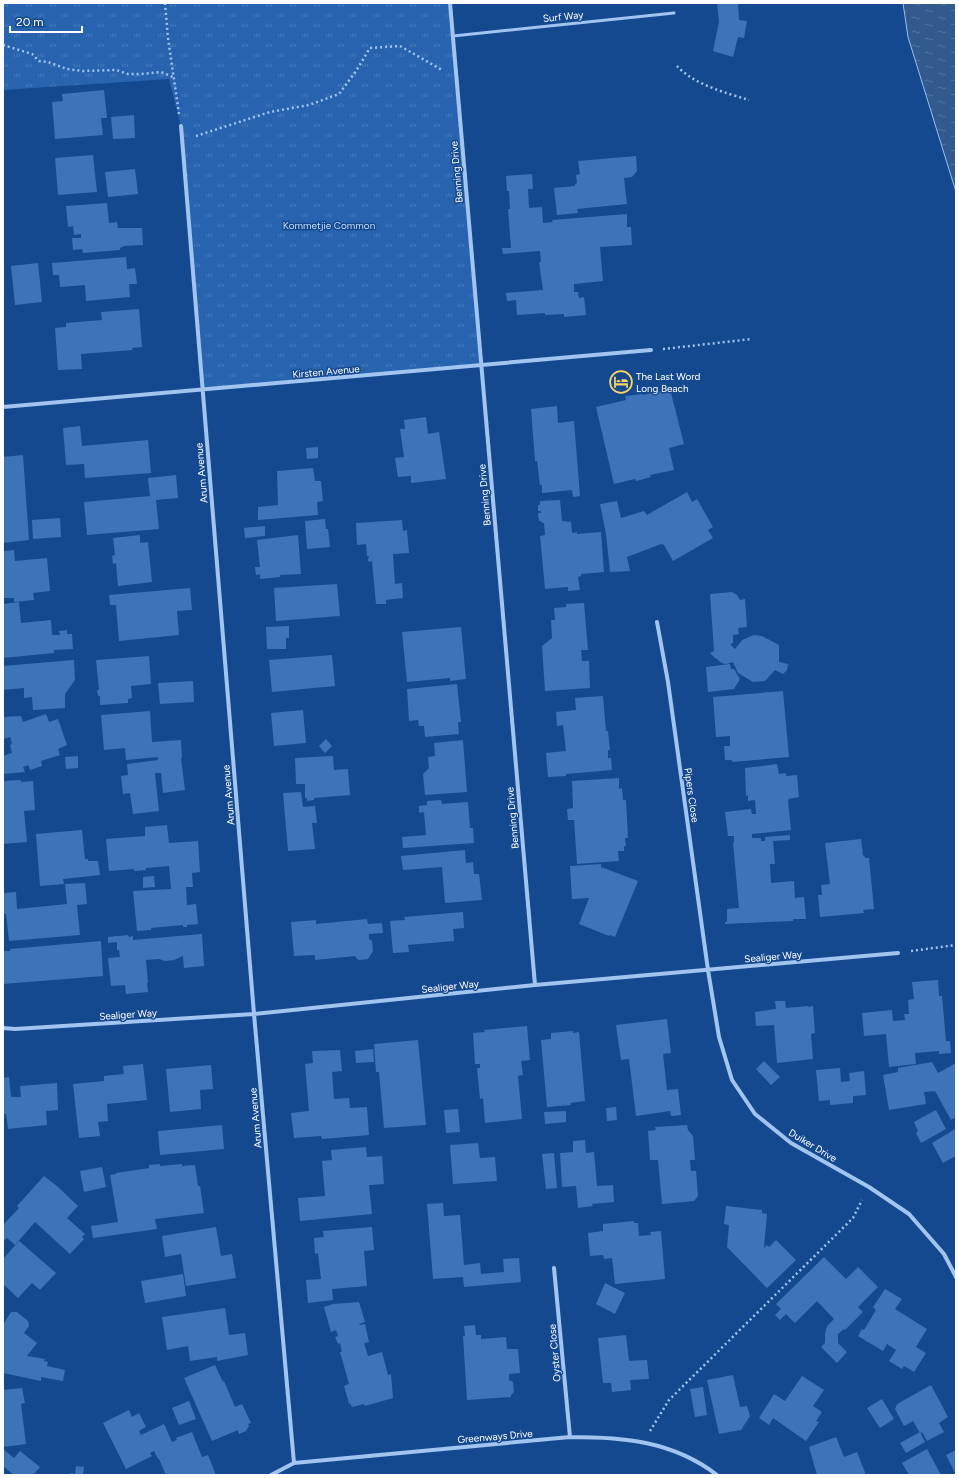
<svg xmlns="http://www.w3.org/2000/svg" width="959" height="1478" viewBox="0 0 959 1478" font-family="Figtree,sans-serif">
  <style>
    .park { fill: url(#park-tufts) }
    .water { fill: url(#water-ripples); stroke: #94bff3 }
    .building { fill: #3d73b8 }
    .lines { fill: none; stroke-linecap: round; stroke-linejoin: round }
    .path { stroke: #a1c4f0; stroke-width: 2.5; stroke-dasharray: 2 3; stroke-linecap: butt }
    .service { stroke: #a1c4f0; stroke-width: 3 }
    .minor { stroke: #a1c4f0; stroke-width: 4 }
    .labels { text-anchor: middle; stroke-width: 3; stroke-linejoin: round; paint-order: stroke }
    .street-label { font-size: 10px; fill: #fff; stroke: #15498f }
    .park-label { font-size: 10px; fill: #c8dffc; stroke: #15498f }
    .poi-label { font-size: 10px; fill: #fff; stroke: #15498f; text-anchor: start }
  </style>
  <defs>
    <pattern id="park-tufts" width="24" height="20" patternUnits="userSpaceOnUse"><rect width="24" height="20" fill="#2763ae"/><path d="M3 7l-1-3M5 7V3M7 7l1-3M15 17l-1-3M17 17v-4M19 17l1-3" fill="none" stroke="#477aba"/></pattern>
    <pattern id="water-ripples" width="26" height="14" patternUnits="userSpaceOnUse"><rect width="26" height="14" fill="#335a8d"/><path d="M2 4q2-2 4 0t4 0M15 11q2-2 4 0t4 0" fill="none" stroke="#52739e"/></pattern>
  </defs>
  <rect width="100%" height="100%" fill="#15498f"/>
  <path class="park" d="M3 3H450L481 365 202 389 181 126 169 79 3 90Z"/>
  <path class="water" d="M903 3H956V192L908 37Z"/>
  <path class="building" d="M717 3H738L739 20 747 21 744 38 738 37 733 57 713 51 719 22Z
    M104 90 107 118H101L103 135 55 139 52 102 63 101 62 94Z
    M134 115 135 138 113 139 111 117Z
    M93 155 97 192 58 195 55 158Z
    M636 156 637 171 632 177 624 178 627 204 577 209 578 213 557 215 554 188 575 186V184L577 183 576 175 580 174 578 161Z
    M135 169 138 194 108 197 105 172Z
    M532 174 533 189H528L529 208 542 207 543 223 553 222 552 220 627 214V227H631L632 245 600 247 603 281 574 284V292H578L579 298 584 297 586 315 564 317V314L545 315V313L517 315 516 300 507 301 506 293 543 290 539 262H541L540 251 503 254 502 248H511L508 209H510L509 191H507L506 176Z
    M107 203 109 223 117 222 118 228H142L143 245 124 246 120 248V250L83 253 82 249 73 250 72 238H81V234L74 235 73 226 68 227 66 206Z
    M126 257 127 269 135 268 137 284H129L130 297 86 301 85 285 60 287 59 275H53L52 263Z
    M38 263 42 302 15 305 11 266Z
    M139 309 142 347 132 348 133 350 81 354 82 369 58 370 55 328 66 327V323L102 320 101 312Z
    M670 389 684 444 669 448 674 470 650 475 651 477 636 481 635 479 614 484 596 407 626 400 625 396 643 394V395Z
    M557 406 558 423 574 421 580 496 573 497 572 490 542 493V485H540L537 461H535L531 409Z
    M426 417 428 434 439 432 446 479 411 483V476L398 477 395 458 404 457 400 429H405L404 420Z
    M80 426 82 446 148 440 151 473 85 478 84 464 66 465 63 428Z
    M318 447V458L307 459 306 448Z
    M23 455 29 540 3 543V457Z
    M313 468 315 481H321L323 501 317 502 318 515 258 520V507L278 505 277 471Z
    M176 475 178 498 156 500 159 529 87 535 84 502 150 496 148 478Z
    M687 492 692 502 697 499 713 527 708 530 713 538 673 561 664 545 661 544 627 557 630 571 610 572 606 534 600 504 617 501 621 518 644 511 647 515Z
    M560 500 562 521 571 522 572 533 577 532V534L601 532 604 572 581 574V576L578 577 580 590 568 591V587L545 589 540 536 545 535 544 523H542L541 521H539L538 513H541V511H538V505H540V501Z
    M60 518 61 537 33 539 32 520Z
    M325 519 326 529H328L330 547 307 549 305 521Z
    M402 520 403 531 407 530 409 553 393 554 395 584 402 583 403 598 386 600V604H376L372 561 369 562 368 560 369 556H367L366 544 357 545 356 523Z
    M265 526V536L245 538 244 528Z
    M140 535V543L148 542 152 582 118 586 116 563 113 564 112 556 115 555 113 538Z
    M298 535 301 574 280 575V577L260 579V574L256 575 255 567H260L257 540Z
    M14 550 15 561 47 558 50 591 33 593 34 600 14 602V598H3V551Z
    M337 584 340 616 276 621 274 588Z
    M190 588 192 610 177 611 179 635 119 641 116 605H110L109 595Z
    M732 592 737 595 740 600 745 599 747 627 738 628 739 634 733 635V643L730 644 735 649 742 640 754 635 762 636 779 645V662L788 664 787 670 783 674 775 670 765 681 753 682 738 673 733 662 726 664 722 663 714 657 710 653 714 651 710 594Z
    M19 602 21 623 51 620 52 635H60L59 631 67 630V634H72L73 649 54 650V653L3 658V604Z
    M584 603 588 650H581L582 661H589L590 688 545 691 542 646 552 638 551 620H555L554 608 566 607V604Z
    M289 626V638H286V649H267L266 627Z
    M461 627 466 679 450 681V678L407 682 402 632Z
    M332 655 335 686 272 692 269 660Z
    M149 656 151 684 131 686 132 698 128 699V703L100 705V696H98L97 690H99L96 660Z
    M74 660 75 680 65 694V708L33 710 32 697 24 698V688L3 690V666Z
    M730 664 731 669H734L740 679 734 689 708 692 706 667Z
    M193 681 194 702 160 704 158 683Z
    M457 684 461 722H458L459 734 425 737 424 726H419L418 720 409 721 407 689Z
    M783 691 789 757 732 762V760H725L724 746H730V736L716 737 713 697Z
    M603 696 606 731H608L610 750H608V758H611L612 770 566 774V776L548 777 546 753 566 751 563 725 557 726 556 712 576 710 575 698Z
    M303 710 306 743 274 746 271 713Z
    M150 711 152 742 181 740 182 758H181L185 790 163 793 161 773H155L159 811 133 814 130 793 123 794 121 776 128 775 127 764 158 760V757L126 760 125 748 104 750 101 715Z
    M46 714 49 722 58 719 67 745 58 749 60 755 41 761 42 766 30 770 28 765 23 767 25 772 3 774V756L12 753 10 745 12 744 10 737 3 739V717L21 716 23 722Z
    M326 739 332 746 325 753 319 746Z
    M463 740 467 792 425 795 423 774 429 768 428 757 435 756 434 743Z
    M78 756V768L66 769 65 757Z
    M333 756 334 770 348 769 350 795 314 798V800L307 801V798H305V784H296L295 758Z
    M777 764 779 774 786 773V776L797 775 799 797 788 799 789 800 788 801 791 830 752 834V838H761V841H765V837L790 835V840L773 841 775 864H770L771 883 794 881 795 898 804 897 806 919H793V921L725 924V922H727V909L739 908 733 843H734V836H728L725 812 751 809 752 814H756L755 800 748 801V795L746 796 745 768Z
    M619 778V789L622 788 623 800H626L628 838H625L626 846H624V851H618L619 861 577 864 574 820H568L567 809 573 808 572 781Z
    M21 780V782L33 781 35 810 24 811 27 842 3 844V781Z
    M301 792 303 807 315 806 317 823H312L315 849 288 851 283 793Z
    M441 800 442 804 468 802 470 828H473L474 843 403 848 402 837 426 835 424 812 419 813V806L427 805V801Z
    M167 825 169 843 198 841 200 872 192 873 193 887H186L187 905 196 904 198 924 187 925V927H183V925L151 928V930L137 931 133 891 171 889 169 866 146 868V870L134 871V869L109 871 106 839 145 836V827Z
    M82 830 85 859H88V861H98L100 875 63 879 64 884 40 886 36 834Z
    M861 839 863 855 866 858H869L874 909 863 910 864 913 820 917 818 895H822L821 885 830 884 825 843Z
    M465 850 466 863 473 862 474 874H479L482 900 445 903 442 867 403 870 401 856Z
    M601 864V867L638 881 615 937 610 935 609 936 579 924 589 898 572 899 570 866Z
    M154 876 155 887 143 888V877Z
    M85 883 87 904 77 905 80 935 9 941 6 914H3V893L16 892 17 909 67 904 65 884Z
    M463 912 464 928 453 929 454 941 408 945 409 952 393 953 390 921 405 920 404 917Z
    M367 919 368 924 382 923 383 933 369 934V939L372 941 373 951 368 959 358 960 355 956 315 960V955L294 956 291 922 316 920V924Z
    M202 934 204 966 184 968 183 956 174 960 165 961 159 959 146 960 148 983H147L148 992 126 994 125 985 111 986 108 958 120 957 119 950H117V942L108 943V937L128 935 129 937 133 936V940Z
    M101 941 103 976 3 984V951H10V949Z
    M938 980 939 996H942L946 1041H950L951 1053 939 1054V1051L915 1053 916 1064 889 1067 886 1034 864 1036 862 1013 892 1010 893 1021 905 1020 904 1014H909L908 1000 914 999 912 982Z
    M775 1001H785L786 1008 808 1006V1007L813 1006 815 1033 811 1034 813 1059 777 1063 774 1025 756 1026 755 1012 776 1009Z
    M667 1019 671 1053 663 1054 667 1090 678 1089 681 1115 671 1116 670 1111 636 1116 629 1059 621 1060 616 1025Z
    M527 1026 530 1060 521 1061 523 1075 518 1076 522 1119 485 1123 483 1098 480 1099 477 1068H480V1064H475L473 1033 485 1032 484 1030Z
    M573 1031V1033L579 1032 585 1101 570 1103 571 1105 547 1107 541 1040 551 1039V1033Z
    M418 1040 426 1125 384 1128 379 1072H376L374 1044Z
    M373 1049 374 1062 356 1063 355 1051Z
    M340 1050 342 1071 332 1072 334 1099 349 1098 350 1108 367 1107 369 1135 322 1139 321 1136 294 1138 291 1113 309 1111 305 1064 313 1063 312 1051Z
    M764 1061 780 1077 771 1085 756 1069Z
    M932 1062 938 1073 956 1063V1117L951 1120 935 1091 924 1092 926 1104 889 1110 883 1075 898 1072V1068Z
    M143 1064 147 1100 107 1104 108 1121 98 1122 100 1136 79 1138 73 1084 104 1081V1076L124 1074 123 1066Z
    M211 1065 213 1089 200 1090 201 1109 170 1112 166 1069Z
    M840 1068 841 1082 850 1081 849 1073 864 1071 866 1095 853 1096V1103L830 1105V1100L819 1101 816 1070Z
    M9 1077 11 1097H21L20 1086 57 1083 58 1110 46 1111 47 1125 8 1129 6 1114H3V1078Z
    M616 1107 617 1120 607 1121 606 1108Z
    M458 1109 460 1132 446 1133 444 1110Z
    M936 1110 946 1129 921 1143 916 1133 918 1131 914 1122Z
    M566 1111V1122L545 1124 544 1112Z
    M222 1125 224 1149 160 1155 158 1131Z
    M687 1125 688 1130 693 1136 695 1160H690L691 1171H696L698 1196 694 1201 662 1204 658 1160H650L648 1131 656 1130 655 1127Z
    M955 1129 956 1156 943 1163 932 1143Z
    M585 1140 586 1153 594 1152 597 1186 613 1185 614 1202 592 1204 593 1206 578 1208 576 1186 562 1187 560 1153 573 1152V1141Z
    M478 1143 480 1158 495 1157 497 1181 453 1184 450 1145Z
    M366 1147 367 1157 382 1156 384 1184 369 1185 372 1214 300 1221 298 1198 325 1196 322 1161 332 1160 331 1150Z
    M554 1153 557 1188 546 1189 542 1154Z
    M160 1164V1166L182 1164V1166L195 1165 198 1186H200L204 1213 155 1219 157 1229 93 1238 91 1226 118 1222 110 1175 116 1174V1173L149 1168V1165Z
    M102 1167 106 1187 84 1192 80 1171Z
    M44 1176 57 1186 78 1206 67 1218 85 1234 82 1237 84 1239 70 1254 35 1222 15 1245 7 1238 3 1241V1225L19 1208 17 1206Z
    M443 1203 444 1216 460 1215 464 1265 480 1263 481 1274 504 1272 503 1259 519 1258 521 1282 464 1287 463 1277 433 1279 427 1204Z
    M726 1206 762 1210V1213L767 1214 764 1247V1248L767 1245 769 1247 776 1240 796 1260 767 1288 727 1247 729 1225 724 1224Z
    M634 1221V1223H638L639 1236 651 1235 650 1232 661 1231 665 1279 615 1284 612 1258 604 1259 603 1255 590 1256 588 1233 603 1231V1224Z
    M216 1227 221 1256 232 1254 236 1278 186 1286 181 1254 165 1257 162 1236Z
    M372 1227 374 1250 364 1251 367 1286 332 1289 333 1300 308 1303 306 1280 321 1279 318 1253 315 1254 314 1238 324 1237 323 1231Z
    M19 1241 56 1273 40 1290 32 1283 18 1298 3 1284V1259Z
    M824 1257 846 1279 858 1267 878 1287 858 1307 863 1312 845 1330 844 1329 838 1334V1343L847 1352 837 1363 821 1347 825 1343V1334L827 1326 834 1319 817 1301 795 1323 786 1314 780 1320 775 1315 781 1309 776 1304Z
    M183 1274 186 1296 145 1303 141 1281Z
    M605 1283 625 1293 615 1314 596 1304Z
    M885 1289 902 1299 895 1309 927 1329 916 1347 926 1353 914 1372 904 1366 902 1369 889 1361 896 1350 887 1344 883 1351 858 1336 862 1329 864 1330 876 1310 873 1307Z
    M359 1302 365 1322 359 1324 360 1325 365 1324 369 1342 364 1343 368 1356 382 1352 388 1375 391 1374 393 1398 365 1406 364 1404 352 1407 350 1403 349 1404 344 1386 349 1384 340 1352H342L340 1343 338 1344 335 1337 338 1336 336 1330 331 1332 324 1307 333 1304Z
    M225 1308 229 1335 245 1333 248 1355 217 1361V1357L190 1361 188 1346 167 1350 162 1317Z
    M11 1312H17L28 1321 29 1326 24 1333 37 1343 27 1356 45 1359 44 1361 48 1362 47 1366 65 1370 63 1381 41 1377V1381L3 1373V1325Z
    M475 1325 476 1335H481V1339L506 1337 507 1349H518L520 1373 509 1374V1380L513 1382 514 1392 511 1395V1397L467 1400 463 1336H465L464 1326Z
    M626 1335 629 1361 647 1360 649 1379 630 1380 631 1390 612 1392 611 1383H603L598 1338Z
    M215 1365 223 1382 224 1381 235 1407 242 1404 251 1423 248 1424 249 1426 246 1431 239 1434 238 1430 212 1441 184 1378Z
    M733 1375 740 1407 747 1406 750 1416 741 1430 719 1434 707 1380Z
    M802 1376 824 1390 813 1406 822 1412 816 1421 819 1422 806 1441 773 1418 769 1425 759 1418 774 1394 785 1401Z
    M931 1385 948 1417 939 1423 944 1432 927 1441 922 1432 920 1433 913 1421 904 1426 895 1409 897 1404Z
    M703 1387 707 1415 695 1417 690 1389Z
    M22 1388 25 1403 21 1404 26 1444 3 1447V1390Z
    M882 1399 894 1419 880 1428 867 1408Z
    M189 1401 196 1419 179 1425 172 1408Z
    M129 1410 132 1417 139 1413 146 1427 139 1431 141 1435 164 1424 172 1442 177 1440 176 1438 192 1432 202 1457 208 1455 216 1475H166L159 1459H158L154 1451 150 1453 152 1456 126 1469 103 1423Z
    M920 1432 925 1442 906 1453 900 1443Z
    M836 1437 844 1457 857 1452 866 1475H817L809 1447Z
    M3 1449 14 1458 20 1451 40 1467 33 1475H14L3 1466Z
    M927 1449 941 1475H909L902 1463Z
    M956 1450V1475L946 1455Z
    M76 1466 84 1467 83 1475H70V1473L75 1474Z"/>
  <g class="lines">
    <path class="path" d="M165 3 168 38 179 114
      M3 45 32 54 39 61 48 62 67 69 83 71 116 70 128 74H141L161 72 173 77
      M677 66C693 84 726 93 749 100
      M196 136 270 112 309 105 339 94 356 71 370 48 400 46 442 70
      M663 349 752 339
      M911 951 956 945
      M650 1431 669 1400 853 1218 862 1200"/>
    <path class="service" d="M453 36 674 13"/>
    <path class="minor" d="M450 3 535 985
      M181 126 254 1014 294 1463
      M3 407 651 350
      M657 622 668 682 708 970 719 1037 732 1080 755 1114 791 1143 869 1187 909 1214 944 1254 956 1277
      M3 1028 15 1029 254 1014 535 985 898 953
      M554 1268 570 1437
      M271 1475 294 1463 570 1437C623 1437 673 1441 717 1475"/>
  </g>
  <defs>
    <g id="hotel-ring" transform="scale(1.15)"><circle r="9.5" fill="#15498f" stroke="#ffd361" stroke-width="1.5"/><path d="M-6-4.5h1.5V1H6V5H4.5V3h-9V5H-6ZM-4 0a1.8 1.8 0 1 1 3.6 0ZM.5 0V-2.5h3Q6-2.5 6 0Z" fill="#ffd361"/></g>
  </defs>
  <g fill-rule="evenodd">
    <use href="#hotel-ring" x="621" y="382"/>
  </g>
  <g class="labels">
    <g class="street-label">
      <text transform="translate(563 16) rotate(-6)" y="4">Surf Way</text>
      <text transform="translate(456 172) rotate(-95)" y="4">Benning Drive</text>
      <text transform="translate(326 371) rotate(-5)" y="4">Kirsten Avenue</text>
      <text transform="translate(201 473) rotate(-95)" y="4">Arum Avenue</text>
      <text transform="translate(484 495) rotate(-95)" y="4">Benning Drive</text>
      <text transform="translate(228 795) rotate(-95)" y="4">Arum Avenue</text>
      <text transform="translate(692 795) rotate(82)" y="4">Pipers Close</text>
      <text transform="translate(512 818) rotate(-95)" y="4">Benning Drive</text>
      <text transform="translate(773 956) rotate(-5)" y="4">Sealiger Way</text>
      <text transform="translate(450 986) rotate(-6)" y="4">Sealiger Way</text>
      <text transform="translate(128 1014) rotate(-4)" y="4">Sealiger Way</text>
      <text transform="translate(255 1118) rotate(-95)" y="4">Arum Avenue</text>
      <text transform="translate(813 1145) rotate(31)" y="4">Duiker Drive</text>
      <text transform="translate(554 1353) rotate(-95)" y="4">Oyster Close</text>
      <text transform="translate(495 1436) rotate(-5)" y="4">Greenways Drive</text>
    </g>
    <g class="park-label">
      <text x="329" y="229">Kommetjie Common</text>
    </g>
    <g class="poi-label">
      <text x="636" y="380">The Last Word<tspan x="636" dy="12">Long Beach</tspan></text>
    </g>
  </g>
  <rect width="959" height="1478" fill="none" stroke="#ffffff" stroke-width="8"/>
  <path d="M10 26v6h72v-6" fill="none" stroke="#ffffff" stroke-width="2"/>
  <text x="16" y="26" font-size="12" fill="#ffffff" stroke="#15498f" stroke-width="3" paint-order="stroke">20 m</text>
</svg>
